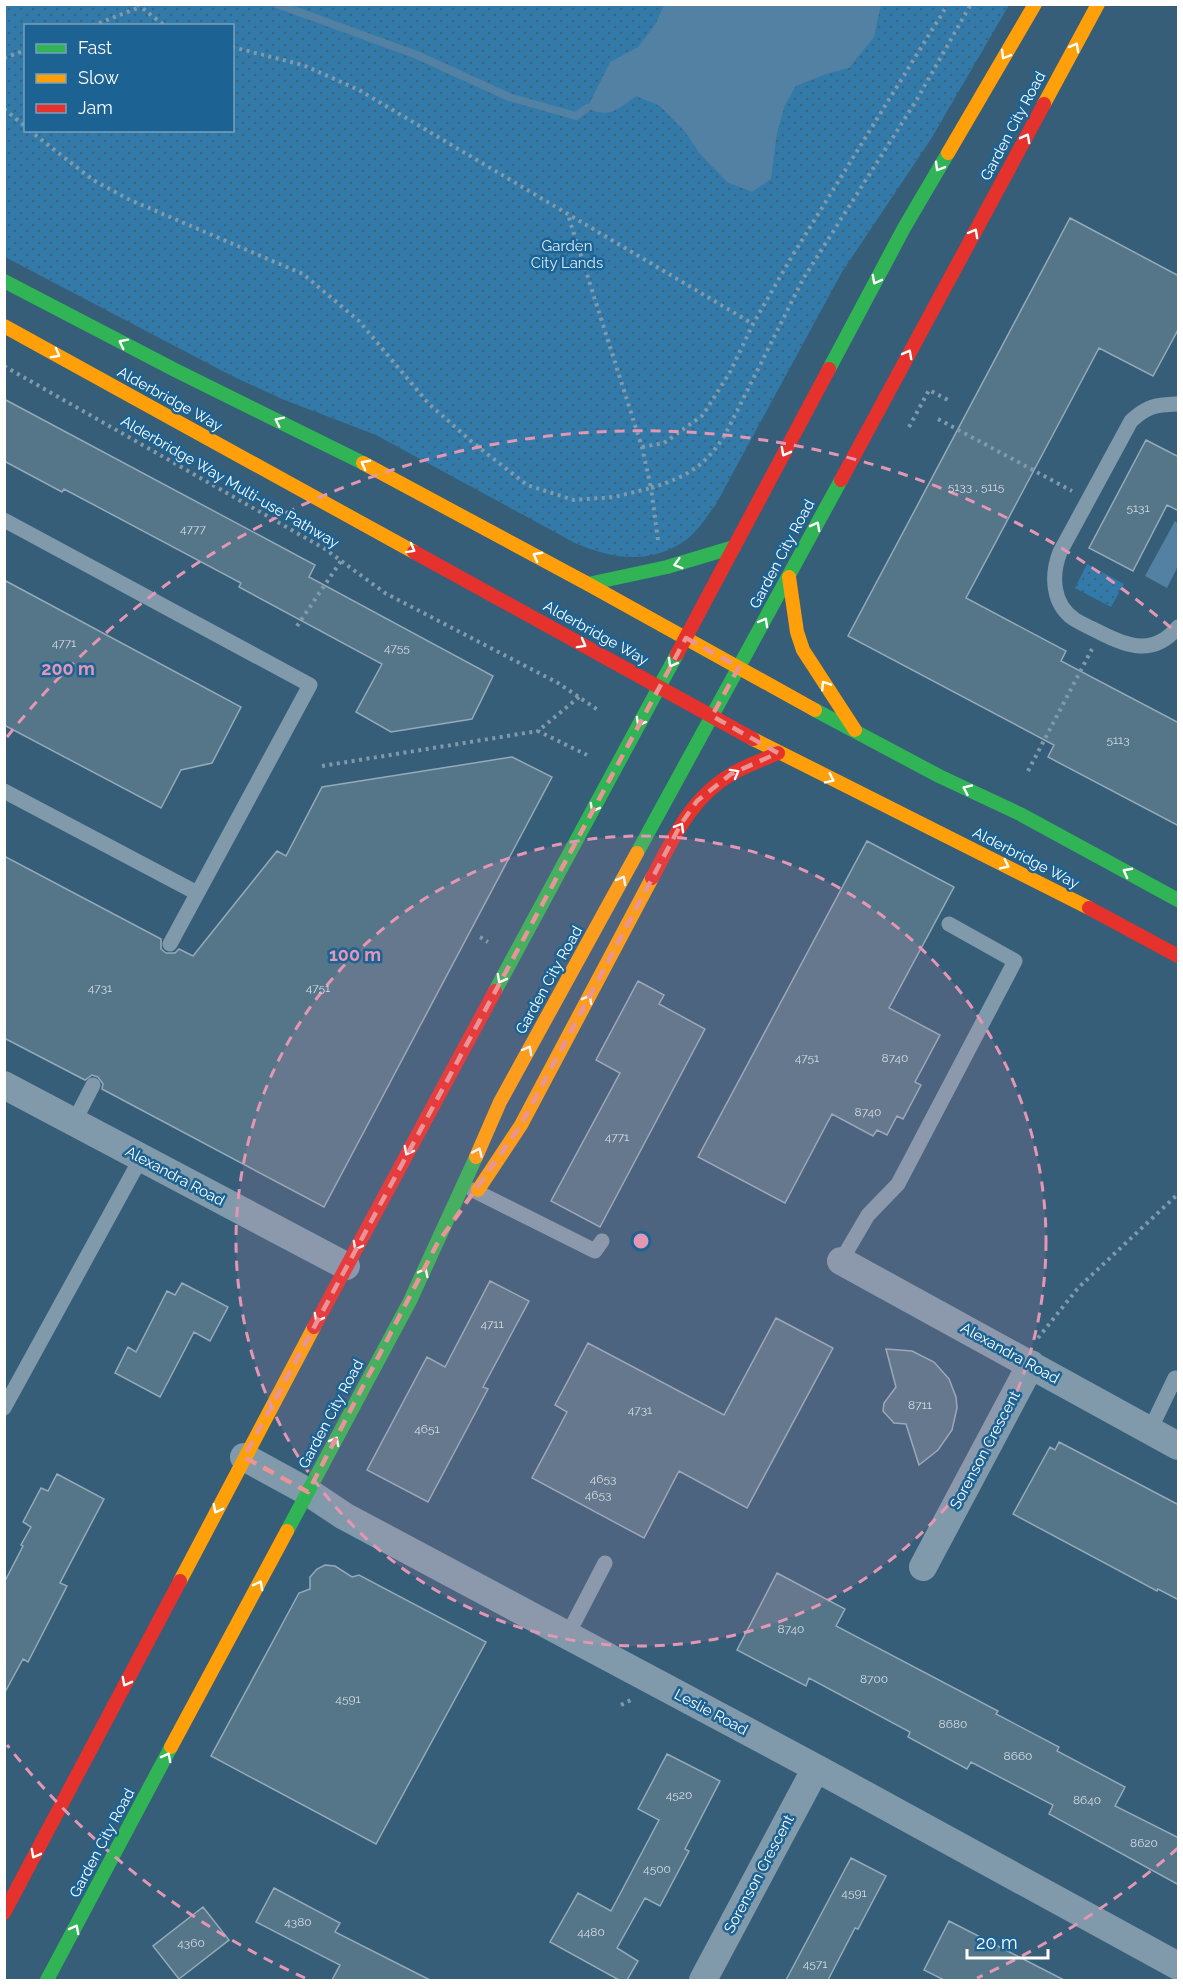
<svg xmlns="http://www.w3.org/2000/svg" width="1183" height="1985" viewBox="0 0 1183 1985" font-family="Raleway,sans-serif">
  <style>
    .park { fill: url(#park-dots); fill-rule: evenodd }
    .water { fill: #5281a3 }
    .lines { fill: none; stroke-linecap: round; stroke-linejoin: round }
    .stream { stroke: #5281a3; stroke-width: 8 }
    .building { fill: #557589; stroke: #94aab9; stroke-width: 1.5 }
    .path { stroke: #809aab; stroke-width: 4; stroke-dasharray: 3 4.5; stroke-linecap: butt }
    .lane { stroke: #809aab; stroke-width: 15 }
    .street { stroke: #809aab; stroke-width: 28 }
    .fast { stroke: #30b455; stroke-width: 14 }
    .slow { stroke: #ff9f0a; stroke-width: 14 }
    .jam { stroke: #e5322d; stroke-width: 14 }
    .oneway { stroke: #fff }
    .marked { fill: none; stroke: #ea9494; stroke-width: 4.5; stroke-dasharray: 12 8; stroke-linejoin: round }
    .ring { fill: none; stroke: #e497b5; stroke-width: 3; stroke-dasharray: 10 8 }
    .labels { text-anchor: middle; stroke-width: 5; stroke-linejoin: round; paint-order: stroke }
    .number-label { font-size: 12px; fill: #d4dce2 }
    .street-label { font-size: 15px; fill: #fff; stroke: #1c6393 }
    .park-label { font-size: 15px; fill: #d4ebfa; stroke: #1c6393 }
    .centre { fill: #e497b5; stroke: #1c6393; stroke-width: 3 }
    .ring-label { font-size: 18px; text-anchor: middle; font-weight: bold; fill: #e497b5; stroke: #1c6393; stroke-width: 5; stroke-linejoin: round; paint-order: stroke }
  </style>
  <defs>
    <pattern id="park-dots" width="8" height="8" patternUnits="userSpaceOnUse" patternTransform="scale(1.5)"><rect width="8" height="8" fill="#317aa9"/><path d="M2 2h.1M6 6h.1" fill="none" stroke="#3e637a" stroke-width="1.8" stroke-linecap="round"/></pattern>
  </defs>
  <rect width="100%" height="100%" fill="#375e78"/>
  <path class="park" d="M4 5H1009L931 139 842 272 716 504C707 516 698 531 686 540 650 565 612 559 575 543L376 435 282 399 232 376 5 257ZM26 26H232V130H26Z
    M1087 564 1124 584 1111 607 1075 588Z"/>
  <path class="water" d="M664 5V4L881 5 874 37 849 68 826 74 796 86 785 105 777 133 771 179 752 192 727 182 700 154 685 132 660 106 636 96C617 110 610 119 587 108L610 62 638 47 656 23Z
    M1175 521 1178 524V566L1167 588 1145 576Z"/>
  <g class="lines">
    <path class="stream" d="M277 4 417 55 509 97 576 116 587 108"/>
  </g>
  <path class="building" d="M1070 218 1179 276V328L1153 376 1099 348 966 598 1066 651 1061 661 1179 723V826L1048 757 1054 745 848 636Z
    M4 399 315 565 309 577 493 676 472 719 391 732 356 712 382 664 239 587 241 583 64 489 62 492 4 461Z
    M1146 440 1179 457V511L1167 505 1133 571 1089 548Z
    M4 580 241 707 212 763 181 770 161 808 4 725Z
    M512 757 552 777 324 1207 102 1089 103 1084 98 1077 92 1075 85 1080 4 1038V856L161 939V949L166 953H175L179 949 193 956 277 851 286 856 322 787Z
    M867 841 954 887 889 1008 940 1035 915 1082 921 1085 903 1119 897 1116 887 1135 877 1130 873 1136 832 1114 785 1203 698 1157Z
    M638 981 664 995 659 1004 705 1029 600 1227 551 1201 620 1073 596 1060Z
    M490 1281 529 1301 483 1387 488 1389 428 1502 367 1470 427 1357 445 1367Z
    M182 1283 228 1307 210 1341 194 1332 160 1397 115 1373 128 1347 136 1352 167 1291 175 1295Z
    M776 1318 833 1348 747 1508 679 1471 644 1538 532 1478 567 1412 555 1405 588 1343 724 1415Z
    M886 1349 912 1351 934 1362 949 1379 956 1397 957 1408 952 1430 938 1450 919 1465 906 1424 894 1423 883 1411 884 1403 896 1387Z
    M1059 1442 1179 1505V1600L1158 1589 1157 1591 1013 1514 1050 1447 1055 1450Z
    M57 1474 104 1499 60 1583 67 1586 28 1662 23 1659 4 1694V1583L23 1546 21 1545 31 1527 23 1522 41 1488 48 1491Z
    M325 1565 335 1566 352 1577 359 1575 486 1642 376 1844 211 1756 299 1593 310 1589V1577L317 1569Z
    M777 1573 845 1609 836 1626 998 1711 996 1714 1059 1747 1057 1751 1125 1787 1115 1806 1179 1838V1885L1049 1814 1053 1805 971 1762 967 1769 908 1737 910 1732 809 1678 806 1686 737 1650Z
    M667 1754 720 1781 685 1849 689 1851 660 1906 645 1898 617 1948 638 1961 627 1980H619L550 1942 578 1893 611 1911 659 1820 638 1809Z
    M851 1858 886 1876 858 1929 855 1928 828 1980H786Z
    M274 1888 340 1923 335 1932 430 1980H332L340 1965 256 1922Z
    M203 1907 229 1940 179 1979 153 1946Z
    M949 1921 1064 1980H944L924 1970Z"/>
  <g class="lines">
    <path class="path" d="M137 4 165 26
      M92 26 140 7
      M232 47 303 65 359 90 753 324
      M4 58 26 50
      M4 109 26 127
      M29 130 93 180 128 199 303 274 359 321 428 403 472 442 527 485 574 500 614 497 651 488 642 447 568 215
      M4 366 325 549 385 593 558 683 598 710
      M938 419 1072 491
      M909 427 929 390 948 400
      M642 447 664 443 703 415 730 372 753 324 791 258 948 4
      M658 540 651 488C688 476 704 467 725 435L803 279 916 101 971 4
      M297 626 341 561
      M579 697 538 731 587 755
      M322 766 538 731
      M1028 771 1092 649
      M480 937 488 942
      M1038 1338 1078 1288 1178 1194
      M621 1705 631 1700"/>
    <path class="lane" d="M1178 404C1156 405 1148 405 1131 421L1060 552C1051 575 1052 604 1074 619 1082 624 1091 628 1099 632 1128 647 1154 656 1178 627
      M4 520 310 685 170 944
      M4 791 197 893
      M74 1122 93 1085
      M473 1190 595 1251 602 1241
      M841 1261 868 1215 898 1184 1015 961 949 924
      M4 1408 141 1158
      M1150 1430 1175 1378
      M567 1636 605 1563"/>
    <path class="street" d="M4 1085 346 1266
      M841 1261 1178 1446
      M244 1457 308 1492 344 1516 816 1768 1178 1966
      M923 1567 1031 1364
      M703 1980 816 1768"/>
    <path class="fast" d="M4 281 175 370 363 463
      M829 369 904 228 948 153
      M588 584 667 567 734 547
      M815 710 939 776 1020 814 1178 900
      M637 853 841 480
      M495 991 677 654
      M287 1531 410 1301 476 1157
      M47 1980 171 1747"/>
    <path class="slow" d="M1044 104 1098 4
      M948 153 1035 4
      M4 326 414 552
      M363 463 588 584 815 710
      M789 577 797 632 803 650 855 730
      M753 739 1089 908
      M476 1157 500 1102 637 853
      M478 1190 521 1125 652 878
      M180 1581 314 1327
      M171 1747 287 1531"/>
    <path class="jam" d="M841 480 1044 104
      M414 552 753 739
      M677 654 829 369
      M652 878C673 839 691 797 732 774 746 765 763 760 778 753
      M1089 908 1178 956
      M314 1327 495 991
      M4 1913 180 1581"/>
  </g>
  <defs><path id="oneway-chevron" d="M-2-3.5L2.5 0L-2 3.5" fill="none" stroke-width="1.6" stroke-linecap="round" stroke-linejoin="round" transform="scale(1.5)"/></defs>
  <g class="oneway">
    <use href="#oneway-chevron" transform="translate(1075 47) rotate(-61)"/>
    <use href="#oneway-chevron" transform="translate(1005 55) rotate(120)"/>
    <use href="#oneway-chevron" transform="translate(1026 138) rotate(-62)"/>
    <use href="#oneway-chevron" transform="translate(939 167) rotate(120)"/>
    <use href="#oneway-chevron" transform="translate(974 233) rotate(-61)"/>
    <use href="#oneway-chevron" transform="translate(876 280) rotate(118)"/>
    <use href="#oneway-chevron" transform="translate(123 343) rotate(-153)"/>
    <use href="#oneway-chevron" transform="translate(56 354) rotate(29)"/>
    <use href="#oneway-chevron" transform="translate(908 354) rotate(-62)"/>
    <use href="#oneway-chevron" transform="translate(279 421) rotate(-154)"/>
    <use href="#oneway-chevron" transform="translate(785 452) rotate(118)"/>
    <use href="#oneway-chevron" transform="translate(365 464) rotate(-152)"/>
    <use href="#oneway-chevron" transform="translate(816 526) rotate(-62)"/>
    <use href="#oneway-chevron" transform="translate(411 549) rotate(29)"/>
    <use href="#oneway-chevron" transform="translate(537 556) rotate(-152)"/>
    <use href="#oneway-chevron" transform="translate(678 564) rotate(164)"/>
    <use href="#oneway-chevron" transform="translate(764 622) rotate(-61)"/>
    <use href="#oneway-chevron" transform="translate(582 644) rotate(29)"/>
    <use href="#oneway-chevron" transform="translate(672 663) rotate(119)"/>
    <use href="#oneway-chevron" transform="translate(825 685) rotate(-123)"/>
    <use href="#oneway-chevron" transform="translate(640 722) rotate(119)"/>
    <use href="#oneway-chevron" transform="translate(735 773) rotate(-29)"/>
    <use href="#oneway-chevron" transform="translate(830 779) rotate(26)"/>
    <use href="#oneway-chevron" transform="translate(967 789) rotate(-155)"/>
    <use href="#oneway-chevron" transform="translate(594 808) rotate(118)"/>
    <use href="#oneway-chevron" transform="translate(680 827) rotate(-60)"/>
    <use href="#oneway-chevron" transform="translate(1005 865) rotate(26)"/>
    <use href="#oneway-chevron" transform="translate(1127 872) rotate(-152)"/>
    <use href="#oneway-chevron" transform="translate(622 880) rotate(-61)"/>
    <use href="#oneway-chevron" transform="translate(501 979) rotate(118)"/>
    <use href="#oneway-chevron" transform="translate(588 999) rotate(-62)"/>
    <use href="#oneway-chevron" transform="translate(528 1050) rotate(-61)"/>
    <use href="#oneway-chevron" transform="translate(408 1151) rotate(118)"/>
    <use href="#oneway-chevron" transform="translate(478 1152) rotate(-66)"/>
    <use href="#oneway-chevron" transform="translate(357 1246) rotate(118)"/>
    <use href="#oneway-chevron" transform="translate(424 1272) rotate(-64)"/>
    <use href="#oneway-chevron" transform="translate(318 1318) rotate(118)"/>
    <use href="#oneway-chevron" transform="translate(335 1441) rotate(-62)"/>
    <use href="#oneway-chevron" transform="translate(217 1509) rotate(118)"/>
    <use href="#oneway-chevron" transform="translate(259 1585) rotate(-62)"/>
    <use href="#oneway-chevron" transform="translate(126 1682) rotate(118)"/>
    <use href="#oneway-chevron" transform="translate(167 1757) rotate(-62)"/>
    <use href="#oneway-chevron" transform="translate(35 1854) rotate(118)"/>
    <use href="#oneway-chevron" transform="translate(75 1929) rotate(-62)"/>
  </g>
  <path class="marked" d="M686 638 739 667 712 716 778 753 731 774 697 801 681 824 521 1125 437 1244 308 1492 244 1457Z"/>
  <circle cx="641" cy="1241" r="405" fill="#e497b5" fill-opacity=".12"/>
  <g class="ring">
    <circle cx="641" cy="1241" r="405"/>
    <path d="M1178 1848A810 810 0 0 1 977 1978M305 1978A810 810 0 0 1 7 1745M7 737A810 810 0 0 1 1178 634"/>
  </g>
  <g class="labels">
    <g class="number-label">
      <text x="976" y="491">5133 , 5115</text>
      <text x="1138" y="512">5131</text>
      <text x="193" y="533">4777</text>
      <text x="64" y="647">4771</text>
      <text x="397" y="652">4755</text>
      <text x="1118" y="744">5113</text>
      <text x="100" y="992">4731</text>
      <text x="318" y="992">4751</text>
      <text x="807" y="1062">4751</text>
      <text x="895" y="1062">8740</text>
      <text x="868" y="1116">8740</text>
      <text x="617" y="1141">4771</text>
      <text x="492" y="1328">4711</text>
      <text x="920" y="1409">8711</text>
      <text x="640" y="1414">4731</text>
      <text x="427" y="1433">4651</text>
      <text x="603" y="1483">4653</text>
      <text x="598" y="1499">4653</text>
      <text x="791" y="1633">8740</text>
      <text x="874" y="1683">8700</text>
      <text x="348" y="1703">4591</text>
      <text x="953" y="1728">8680</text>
      <text x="1018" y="1760">8660</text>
      <text x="679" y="1799">4520</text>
      <text x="1087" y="1804">8640</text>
      <text x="1144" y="1847">8620</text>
      <text x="657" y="1873">4500</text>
      <text x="854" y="1897">4591</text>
      <text x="298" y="1926">4380</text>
      <text x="591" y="1936">4480</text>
      <text x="191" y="1947">4360</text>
      <text x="815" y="1968">4571</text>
    </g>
    <g class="street-label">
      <text transform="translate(1013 126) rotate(-62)" y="5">Garden City Road</text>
      <text transform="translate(170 399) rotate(29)" y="5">Alderbridge Way</text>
      <text transform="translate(230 482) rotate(30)" y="5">Alderbridge Way Multi-use Pathway</text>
      <text transform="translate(782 554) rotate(-62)" y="5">Garden City Road</text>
      <text transform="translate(596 633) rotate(29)" y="5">Alderbridge Way</text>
      <text transform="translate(1026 858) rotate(27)" y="5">Alderbridge Way</text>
      <text transform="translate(549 980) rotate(-61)" y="5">Garden City Road</text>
      <text transform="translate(175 1176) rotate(28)" y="5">Alexandra Road</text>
      <text transform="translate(1010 1353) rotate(29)" y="5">Alexandra Road</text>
      <text transform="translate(331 1414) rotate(-62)" y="5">Garden City Road</text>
      <text transform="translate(985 1450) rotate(-62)" y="5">Sorenson Crescent</text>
      <text transform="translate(711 1712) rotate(28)" y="5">Leslie Road</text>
      <text transform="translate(102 1843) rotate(-62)" y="5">Garden City Road</text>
      <text transform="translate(759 1874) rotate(-62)" y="5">Sorenson Crescent</text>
    </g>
    <g class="park-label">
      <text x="567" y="251">Garden<tspan x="567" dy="17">City Lands</tspan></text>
    </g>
  </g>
  <circle cx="641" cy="1241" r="9" class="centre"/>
  <g class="ring-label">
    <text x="68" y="675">200 m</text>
    <text x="355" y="961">100 m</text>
  </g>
  <rect width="1183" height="1985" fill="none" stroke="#ffffff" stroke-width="12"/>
  <rect x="24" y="24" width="210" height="108" fill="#1c6393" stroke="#77a1be" stroke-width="1.5"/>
  <rect x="36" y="44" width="30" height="9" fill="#30b455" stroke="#77a1be" stroke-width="1.5"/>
  <text x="78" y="54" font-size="18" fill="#ffffff">Fast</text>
  <rect x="36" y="74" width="30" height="9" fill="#ff9f0a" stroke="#77a1be" stroke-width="1.5"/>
  <text x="78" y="84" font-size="18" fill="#ffffff">Slow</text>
  <rect x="36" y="104" width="30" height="9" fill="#e5322d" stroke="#77a1be" stroke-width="1.5"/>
  <text x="78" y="114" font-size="18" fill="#ffffff">Jam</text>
  <path d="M967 1949v9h81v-9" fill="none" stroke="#ffffff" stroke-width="3"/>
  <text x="976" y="1949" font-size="18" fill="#ffffff" stroke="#1c6393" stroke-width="4.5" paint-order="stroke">20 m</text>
</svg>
